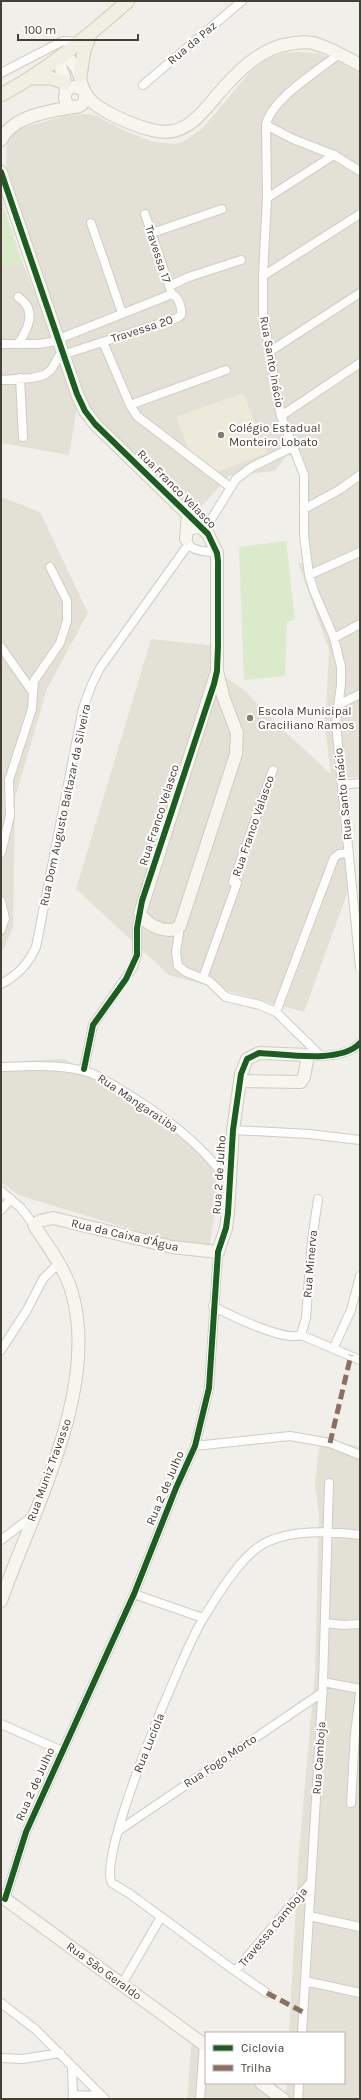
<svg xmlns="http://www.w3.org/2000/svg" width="361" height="2100" viewBox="0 0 361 2100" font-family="Karla,sans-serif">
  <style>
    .residential { fill: #e3e1d6 }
    .education { fill: #eeeadb }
    .green { fill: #dbeaca }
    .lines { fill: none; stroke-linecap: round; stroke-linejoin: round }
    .street-casing { stroke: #ceccc7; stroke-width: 10 }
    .secondary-casing { stroke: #cfccc0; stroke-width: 14 }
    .primary-casing { stroke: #d2ccb7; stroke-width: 15 }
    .street { stroke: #fdfdfc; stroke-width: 8 }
    .secondary { stroke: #f6f5ee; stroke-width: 12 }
    .primary { stroke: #f1eee3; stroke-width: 13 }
    .quiet { stroke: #8d6e63; stroke-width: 5; stroke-dasharray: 10 5; stroke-linecap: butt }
    .cycleway-casing { stroke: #fff; stroke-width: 8 }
    .cycleway { stroke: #1b5e20; stroke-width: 6 }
    .poi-dot { fill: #817d75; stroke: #fff; stroke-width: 1.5 }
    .labels { text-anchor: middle; stroke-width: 4; stroke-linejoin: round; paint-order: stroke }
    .street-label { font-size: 12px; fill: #454036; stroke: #fff }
    .poi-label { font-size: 12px; fill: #454036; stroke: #fff; text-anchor: start }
  </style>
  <rect width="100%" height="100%" fill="#f0efe9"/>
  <path class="residential" d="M297 52 318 53 336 60 360 74V788L358 777 336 779 342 785 352 880 304 1012 169 975 76 889 151 639 218 646 217 671 245 691 280 727 331 774 325 728 329 650 298 563H304L299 475 302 476 291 456 287 455 275 471 229 476 191 518 84 406 6 164 7 143 13 134 22 128 68 115 86 114 97 116 123 130 153 142 176 144 183 142 202 129 249 73 265 60 283 53Z
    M23 264 61 355 77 408 69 455 1 443V265Z
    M1 497 40 512 88 613 47 689 15 798 13 928 1 954Z
    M64 1059 129 1092 194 1144 220 1174 209 1253 18 1195 1 1182V1062Z
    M320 1438 360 1447V2099H286L287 2083H344V2033H289L299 1850 315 1673 319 1516 315 1483Z
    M192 2037 206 2046V2083H261L284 2099H187Z"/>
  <path class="education" d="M243 393 267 453 216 472 191 455 176 417Z"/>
  <path class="green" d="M1 199 23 264 1 268Z
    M286 541 295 620 287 622 285 676 244 680 239 547Z"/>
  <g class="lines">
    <g class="street-casing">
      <path id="street" d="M339 54C318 71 271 99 266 125L293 139 334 155 360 171
        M1 73 57 44 63 41 80 42
        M143 85 242 1
        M266 125 267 198 263 276V314L281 416 304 475V535L309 575 314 591 334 638 341 667V684L336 724 360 968
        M267 198 334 155
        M145 214 172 294
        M91 223 122 313
        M152 233 222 209
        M263 276 360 214
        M169 286 189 277 241 260
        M103 342 130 405 137 416 230 487
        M1 344H39L51 342 172 294
        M18 344C28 329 38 310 18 297
        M269 352 360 293
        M20 378 23 437
        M1 380 32 378 44 375 51 370 59 356 177 318 181 315C182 308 179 297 172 294
        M130 405 226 370
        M281 416 360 363
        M304 509 339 490 360 475
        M204 530 195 529C190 530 187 533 187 537 185 552 208 551 217 553
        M204 531 236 479 252 467 293 447
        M309 575 360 552
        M334 638 360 624
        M1 647 32 691
        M338 705 360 694
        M342 785 360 783
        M1 853 10 816 9 780 32 709 34 681 60 643 67 621V601L50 567
        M233 882 273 770
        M1 901 5 918 1 930
        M180 926 176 952 178 966 186 972 209 981 226 997 260 1005 276 1012 321 1056
        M203 978 237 883
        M1 984C18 975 28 964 36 947L83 708 92 684 100 668 188 545
        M276 1012 334 858 339 854 349 853
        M316 1056C331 1056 350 1054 360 1043
        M1 1067C32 1066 69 1063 98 1076 146 1104 197 1136 229 1183
        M84 1069 93 1025 133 967 137 955V928L140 913
        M233 1130 309 1134 360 1140
        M1 1191 21 1208 34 1225
        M1 1210 11 1199
        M213 1306C229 1315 285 1342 301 1335L306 1318 312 1240 318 1199
        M301 1335 360 1360
        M334 1347 351 1310 360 1276
        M1 1350 27 1310 43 1279 59 1263
        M195 1446 290 1436 330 1443 360 1455
        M1 1540 34 1515
        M134 1594 203 1618
        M326 1623 344 1625 360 1624
        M323 1682 360 1689
        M1 1724 62 1751
        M351 1803 355 1734 360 1694
        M118 1831 323 1692
        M5 1899 26 1832 134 1594 176 1488 195 1446 209 1388 218 1252
        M309 1916 360 1927
        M235 1971 311 1882
        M305 1981 360 1993
        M122 1984 161 1917
        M267 1993 235 1971 130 1894 112 1883C96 1857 184 1649 204 1617 217 1596 237 1563 257 1548 284 1528 329 1531 360 1535
        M1 2003 35 2029 105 2099
        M302 2033 323 1682 329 1483
        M1 2058 23 2059 60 2053
        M72 2066 73 2099
        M73 2095 102 2096
        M200 2099 204 2044
        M298 2099 299 2083"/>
    </g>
    <g class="secondary-casing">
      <path id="secondary" d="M62 55C86 68 75 80 88 97 98 111 135 126 152 130 189 140 205 107 227 84 244 66 263 48 289 44 299 42 310 41 319 45 333 49 347 58 360 65
        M57 59 64 76 66 92
        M65 97a10 10 0 1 1 20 0a10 10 0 1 1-20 0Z
        M1 140C12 116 50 111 73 107
        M1 172 77 394 85 411 95 424 208 534 217 553V671L140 913C146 925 168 936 180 926L236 754 237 733 223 696 217 671
        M186 539 188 514
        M1 1601C32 1512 100 1389 72 1293 65 1268 48 1247 34 1225L40 1221 53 1218 172 1247 218 1252 226 1228 228 1213 233 1130 241 1074 247 1059 259 1053 308 1055 304 1077 301 1082 240 1081
        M1 1896 206 2046
        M261 2083 283 2099"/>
    </g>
    <g class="primary-casing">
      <path id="primary" d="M80 76 84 51 90 34
        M30 78H51L65 83
        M1 95C48 70 88 36 128 1"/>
    </g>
    <use href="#street" class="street"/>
    <use href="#secondary" class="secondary"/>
    <use href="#primary" class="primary"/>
    <path class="quiet" d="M330 1443 351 1355
      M267 1993 303 2012"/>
    <g class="cycleway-casing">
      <path id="cycleway" d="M1 172 77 394 85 411 95 424 208 534 217 553 218 561V646L217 671 214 684 142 901 137 928V955L126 979 93 1025 84 1069
        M5 1899 26 1832 134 1594 176 1488 195 1446 209 1388 218 1252 226 1228 228 1213 233 1130 241 1074 247 1059 259 1053C285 1054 341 1064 360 1043"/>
    </g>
    <use href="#cycleway" class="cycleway"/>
  </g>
  <g class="poi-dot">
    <circle cx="221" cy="435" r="4"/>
    <circle cx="250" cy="718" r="4"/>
  </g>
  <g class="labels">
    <g class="street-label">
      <text transform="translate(192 43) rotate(-40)" y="4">Rua da Paz</text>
      <text transform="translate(158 254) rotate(72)" y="4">Travessa 17</text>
      <text transform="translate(142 329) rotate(-18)" y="4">Travessa 20</text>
      <text transform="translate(272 362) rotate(80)" y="4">Rua Santo Inácio</text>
      <text transform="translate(177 489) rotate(45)" y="4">Rua Franco Velasco</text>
      <text transform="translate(343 794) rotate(-96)" y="4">Rua Santo Inácio</text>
      <text transform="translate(65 805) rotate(-78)" y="4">Rua Dom Augusto Baltazar da Silveira</text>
      <text transform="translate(159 815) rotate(-72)" y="4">Rua Franco Velasco</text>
      <text transform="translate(253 826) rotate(-71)" y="4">Rua Franco Valasco</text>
      <text transform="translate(138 1103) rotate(34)" y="4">Rua Mangaratiba</text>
      <text transform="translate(219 1175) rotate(-86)" y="4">Rua 2 de Julho</text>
      <text transform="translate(125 1235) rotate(13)" y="4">Rua da Caixa d'Água</text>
      <text transform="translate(310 1264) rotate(-85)" y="4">Rua Minerva</text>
      <text transform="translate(49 1470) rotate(-70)" y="4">Rua Muniz Travasso</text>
      <text transform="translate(165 1488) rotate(-67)" y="4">Rua 2 de Julho</text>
      <text transform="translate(149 1743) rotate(-68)" y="4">Rua Lucíola</text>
      <text transform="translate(319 1758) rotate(-86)" y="4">Rua Camboja</text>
      <text transform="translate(220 1761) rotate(-34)" y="4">Rua Fogo Morto</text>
      <text transform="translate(35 1784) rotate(-66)" y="4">Rua 2 de Julho</text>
      <text transform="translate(273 1927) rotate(-50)" y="4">Travessa Camboja</text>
      <text transform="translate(104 1971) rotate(36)" y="4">Rua São Geraldo</text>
    </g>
    <g class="poi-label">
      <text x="229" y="432">Colégio Estadual<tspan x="229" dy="14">Monteiro Lobato</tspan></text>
      <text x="258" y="715">Escola Municipal<tspan x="258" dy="14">Graciliano Ramos</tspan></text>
    </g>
  </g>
  <rect width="361" height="2100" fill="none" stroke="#454036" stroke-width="4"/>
  <rect x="205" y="2032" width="140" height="52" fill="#ffffff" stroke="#b5b3af"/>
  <rect x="213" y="2045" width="20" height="6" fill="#1b5e20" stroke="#b5b3af"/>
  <text x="241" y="2052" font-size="12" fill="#454036">Ciclovia</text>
  <rect x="213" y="2065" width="20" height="6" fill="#8d6e63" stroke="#b5b3af"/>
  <text x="241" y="2072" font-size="12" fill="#454036">Trilha</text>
  <path d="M18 34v6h120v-6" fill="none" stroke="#454036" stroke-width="2"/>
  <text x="24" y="34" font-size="12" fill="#454036" stroke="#ffffff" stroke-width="3" paint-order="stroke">100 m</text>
</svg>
